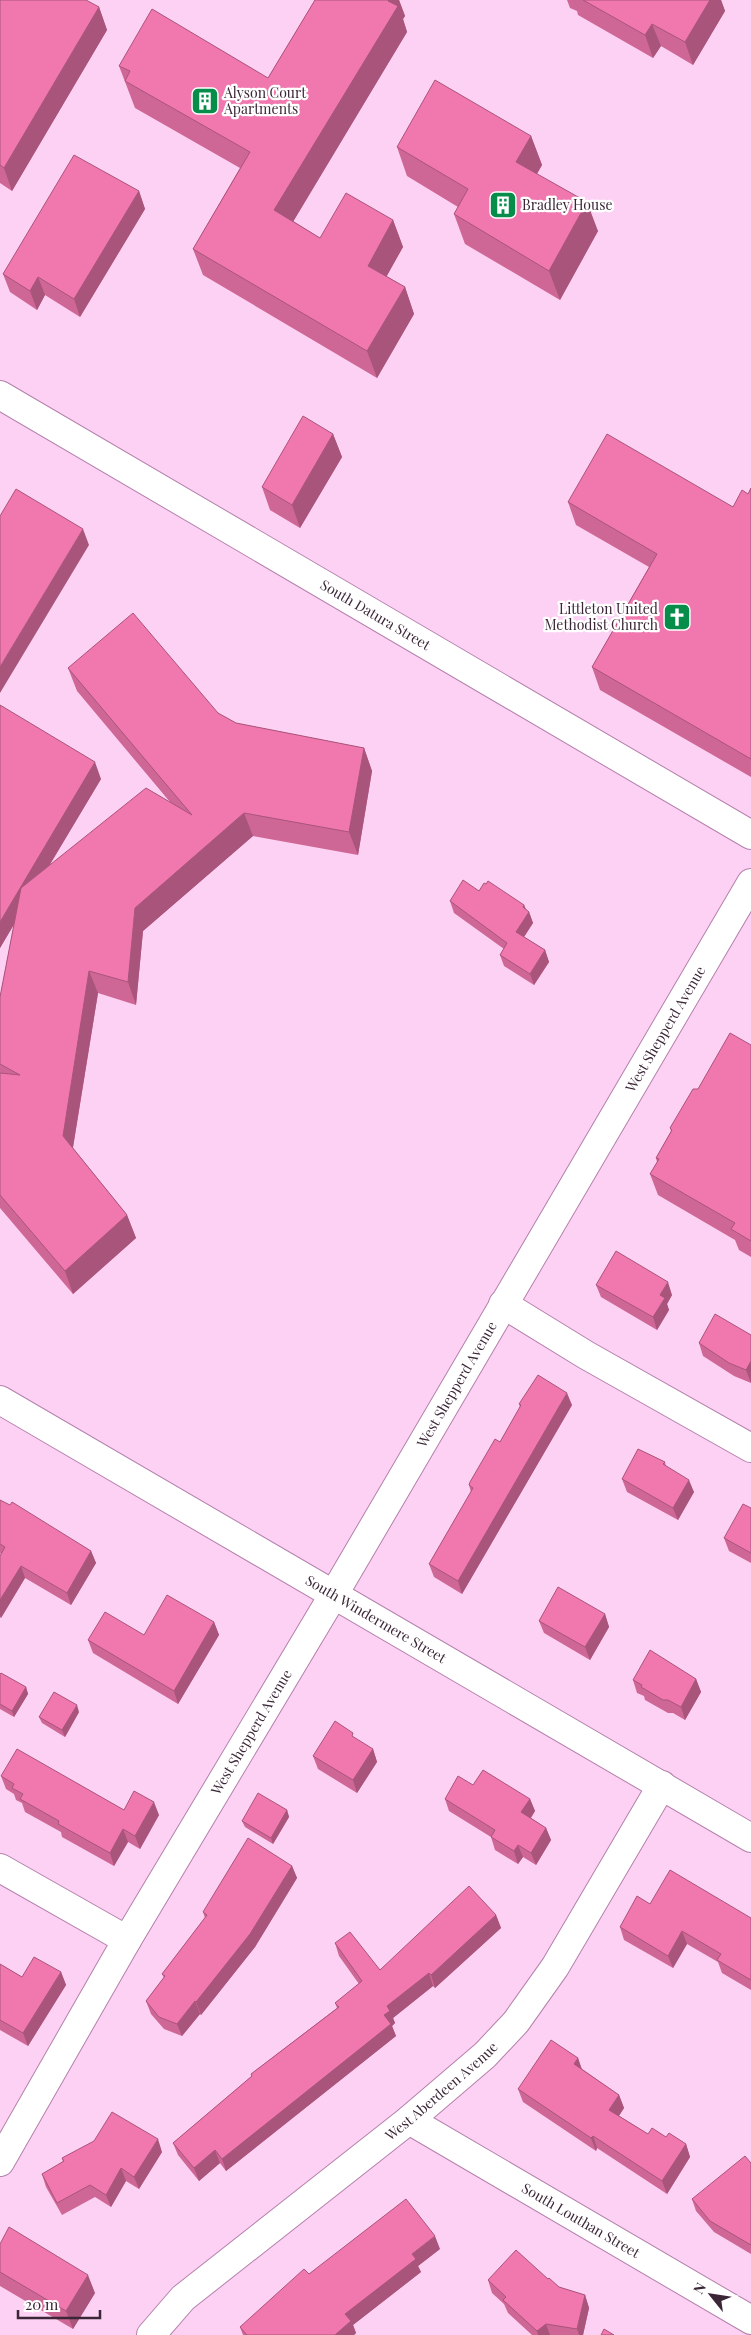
<svg xmlns="http://www.w3.org/2000/svg" width="751" height="2335" viewBox="0 0 751 2335" font-family="'Playfair Display',serif">
  <style>
    .lines { fill: none; stroke-linecap: round; stroke-linejoin: round }
    .street-casing { stroke: #b481ab; stroke-width: 30 }
    .street { stroke: #fff; stroke-width: 28 }
    .wall { fill: #cf6796 }
    .shaded-wall { fill: #a9547a }
    .building { fill: #f178af; stroke: #a9547a }
    .labels { text-anchor: middle; stroke-width: 4.5; stroke-linejoin: round; paint-order: stroke }
    .poi-label { font-size: 14px; fill: #3b2637; stroke: #fff; text-anchor: start }
    .street-label { font-size: 14px; fill: #3b2637; stroke: #fff }
  </style>
  <rect width="100%" height="100%" fill="#fdd1f4"/>
  <g class="lines">
    <g class="street-casing">
      <g id="street">
        <path id="s1" d="M0 395 751 835"/>
        <path d="M503 1304 586 1355 751 1448"/>
        <path id="s2" d="M0 1400 751 1838"/>
        <path d="M0 1868 127 1940"/>
        <path id="s3" d="M409 2120 751 2320"/>
        <path id="s4" d="M0 2162 127 1940 334 1594 751 883"/>
        <path id="s5" d="M151 2335 183 2298 409 2120 485 2055 516 2022 555 1967 662 1785"/>
      </g>
    </g>
    <use href="#street" class="street"/>
  </g>
  <path class="wall" d="M0 0 99 7 107 30 12 191 0 183Z
    M315 0H399L405 16 403 19 407 32 293 221 320 238 393 220 403 247 386 276 405 287 414 314 377 378 203 275 193 249 240 168 135 108 119 66 268 78Z
    M567 0H721L725 11 693 65 661 46 653 58 578 15 577 11 570 8Z
    M531 136 542 165 537 174 598 231 560 300 465 244 454 214 458 207 407 176 397 147Z
    M139 191 145 209 80 317 45 295 37 310 10 292 3 274Z
    M333 434 342 457 300 528 270 510 262 487Z
    M751 488V777L600 690 592 667 649 567 576 525 568 502 733 507 748 494Z
    M68 668 218 713 236 723 364 748 372 771 358 855 253 836 143 931 136 1005 98 993 73 1148 127 1215 136 1238 73 1294 0 1208V997L14 924 0 948V705L101 779 49 866 170 802 77 691Z
    M479 891 524 905 526 910 529 912 533 923 524 937 545 950 549 962 534 985 504 966 500 955 504 949 454 913 450 901Z
    M751 1045V1257L739 1250 735 1240 658 1195 650 1174 657 1162 656 1158 671 1131 670 1128 698 1089Z
    M596 1285 672 1295 667 1304 669 1310 657 1330 601 1297Z
    M751 1335V1383L734 1376 703 1356 699 1343Z
    M519 1404 572 1405 462 1594 434 1577 429 1564 471 1492 469 1485 500 1442 520 1407Z
    M665 1462 666 1466 694 1492 678 1520 627 1492 622 1479Z
    M0 1500 91 1551 96 1563 71 1605 25 1578 1 1618 0 1617V1556L1 1554 0 1553Z
    M751 1508V1563L729 1551 724 1538Z
    M605 1614 609 1627 590 1660 544 1633 539 1621Z
    M214 1622 219 1635 178 1704 93 1653 88 1640 144 1635Z
    M0 1674 26 1687 28 1694 14 1717 0 1709Z
    M696 1679 701 1692 685 1720 673 1713H668L645 1700 644 1696 637 1693 633 1680Z
    M79 1712 65 1737 42 1723 39 1717Z
    M373 1749 377 1762 357 1793 318 1769 313 1756Z
    M1 1776 124 1810 159 1815 140 1849 128 1842 114 1866 62 1837 61 1832 25 1812 22 1803 16 1800 14 1794 6 1789Z
    M473 1785 530 1799 535 1811 531 1818 546 1828 551 1840 536 1865 523 1857 518 1864 495 1850 491 1837 449 1811 445 1799Z
    M287 1810 289 1817 273 1844 245 1827 242 1821Z
    M292 1866 297 1878 255 1947 201 2015 200 2014 182 2036 164 2029 151 2014 146 2001 164 1978 162 1974 205 1918 203 1912Z
    M650 1904 751 1918V1990L722 1973 718 1962 687 1944 673 1968 624 1940 620 1927Z
    M496 1915 501 1928 435 1988 433 1986 393 2018 395 2023 392 2026 396 2036 226 2171 220 2163 199 2181 178 2155 173 2143 252 2076 251 2074 337 2008 335 2003 359 1984 339 1956 335 1943 380 1970Z
    M0 1964 22 1977 61 1972 66 1985 28 2046 0 2030Z
    M578 2058 582 2069 619 2095 624 2108 619 2116 648 2134 666 2137 686 2144 690 2157 667 2194 597 2148 596 2151 523 2102 518 2089Z
    M162 2152 139 2189 126 2181 111 2207 95 2197 62 2215 46 2187 42 2174 63 2162 62 2158Z
    M751 2163V2254L714 2232 696 2211 692 2199Z
    M0 2244 95 2293 73 2329 0 2286Z
    M440 2249 418 2266 421 2272 353 2325 356 2333 354 2335H243L240 2327 309 2274Z
    M548 2279 559 2287 585 2295 589 2308 583 2335H532L508 2313 504 2304 492 2293 488 2280Z"/>
  <path class="shaded-wall" d="M389 0H399L405 16 403 19 407 32 284 237 274 210Z
    M710 0H721L725 11 693 65 685 42Z
    M99 7 107 30 12 191 4 168Z
    M652 24 661 46 653 58 645 35Z
    M531 136 542 165 526 192 516 162Z
    M139 191 145 209 80 317 74 299Z
    M587 202 598 231 560 300 549 271Z
    M393 220 403 247 378 292 368 266Z
    M38 277 45 295 37 310 30 291Z
    M405 287 414 314 377 378 367 351Z
    M333 434 342 457 300 528 292 505Z
    M83 529 89 545 0 693V667Z
    M364 748 372 771 358 855 349 832Z
    M95 762 101 779 0 948V922Z
    M244 813 253 836 143 931 136 1005 128 982 135 908Z
    M524 905 528 914 529 912 533 923 520 943 516 932 523 907Z
    M545 950 549 962 534 985 530 974Z
    M89 971 98 993 71 1159 63 1136Z
    M127 1215 136 1238 73 1294 65 1271Z
    M668 1282 672 1295 667 1304 669 1310 657 1330 653 1317 660 1295Z
    M751 1361V1383L746 1370Z
    M567 1393 572 1405 462 1594 458 1581Z
    M689 1480 694 1492 678 1520 673 1508Z
    M91 1551 96 1563 71 1605 67 1593Z
    M21 1566 25 1578 1 1618 0 1615V1600Z
    M605 1614 609 1627 590 1660 585 1647Z
    M214 1622 219 1635 178 1704 174 1691Z
    M696 1679 701 1692 685 1720 681 1707Z
    M26 1687 28 1694 14 1717 12 1711Z
    M77 1705 79 1712 65 1737 62 1730Z
    M373 1749 377 1762 357 1793 353 1780Z
    M530 1799 535 1811 526 1825 521 1812Z
    M154 1802 159 1815 140 1849 135 1836Z
    M287 1810 289 1817 273 1844 271 1838Z
    M546 1828 551 1840 536 1865 531 1853Z
    M123 1829 128 1842 114 1866 110 1853Z
    M518 1845 523 1857 518 1864 514 1851Z
    M292 1866 297 1878 255 1947 201 2015 196 2002Z
    M496 1915 501 1928 435 1988 431 1975Z
    M682 1931 687 1944 673 1968 668 1956Z
    M61 1972 66 1985 28 2046 23 2033Z
    M429 1973 433 1986 393 2018 395 2023 392 2026 396 2036 226 2171 222 2159 384 2015 387 2006Z
    M195 2001 200 2014 182 2036 177 2024Z
    M578 2058 582 2071 574 2064Z
    M619 2095 624 2108 614 2123 609 2110Z
    M593 2136 597 2148 596 2151 591 2138Z
    M158 2139 162 2152 139 2189 134 2177Z
    M686 2144 690 2157 667 2194 662 2181Z
    M215 2150 220 2163 199 2181 194 2168Z
    M121 2168 126 2181 111 2207 106 2195Z
    M435 2236 440 2249 418 2266 421 2272 353 2325 356 2333 354 2335H335L345 2314 412 2254Z
    M88 2275 95 2293 73 2329 66 2311Z
    M585 2295 589 2308 583 2335H579L577 2329Z
    M546 2324 550 2335H538L537 2331Z"/>
  <path class="building" d="M0 0H86L99 7 4 168 0 165Z
    M315 0H389L388 1 398 6 274 210 320 238 346 193 393 220 368 266 405 287 367 351 193 249 250 152 125 81 130 71 119 66 152 9 268 78Z
    M583 0H710L685 42 652 24 645 35Z
    M435 80 531 136 516 162 587 202 549 271 454 214 468 189 397 147Z
    M74 155 139 191 74 299 38 277 30 291 3 274Z
    M303 416 333 434 292 505 262 487Z
    M607 434 733 507 742 490 748 494 751 488V759L592 667 657 554 568 502Z
    M16 489 83 529 0 667V516Z
    M133 613 218 713 236 723 364 748 349 832 244 813 135 908 128 982 89 971 63 1136 127 1215 65 1271 0 1195V1073L20 1075 0 1064V997L21 888 146 788 192 815 68 668Z
    M0 705 95 762 0 922Z
    M463 880 479 891 484 883 486 884 488 881 524 905 523 907 529 912 516 932 545 950 530 974 500 955 507 943 450 901Z
    M730 1033 751 1045V1241L731 1229 735 1223 650 1174 659 1159 656 1158 672 1130 670 1128 693 1089H698Z
    M616 1251 668 1282 660 1295 665 1298 653 1317 596 1285Z
    M715 1314 751 1335V1361L746 1370 729 1363 699 1343Z
    M538 1375 567 1393 458 1581 429 1564 473 1488 469 1485 470 1482 495 1439 500 1442 521 1405 519 1404Z
    M638 1449 665 1462 663 1464 689 1480 673 1508 622 1479Z
    M0 1500 10 1505 12 1502 91 1551 67 1593 21 1566 0 1600V1556L5 1547 0 1544Z
    M743 1504 751 1508V1553L724 1538Z
    M558 1587 605 1614 585 1647 539 1621Z
    M167 1595 214 1622 174 1691 88 1640 105 1612 144 1635Z
    M650 1650 696 1679 681 1707 668 1700H663L641 1687 642 1685 633 1680Z
    M1 1673 26 1687 12 1711 0 1704V1674Z
    M54 1692 77 1705 62 1730 39 1717Z
    M335 1721 353 1733 352 1736 373 1749 353 1780 313 1756Z
    M17 1749 124 1810 134 1791 154 1802 135 1836 123 1829 110 1853 58 1824 59 1821 20 1799 23 1794 12 1788 14 1784 1 1776Z
    M483 1770 530 1799 521 1812 546 1828 531 1853 518 1845 514 1851 491 1837 495 1830 445 1799 458 1776 473 1785Z
    M258 1793 287 1810 271 1838 242 1821Z
    M248 1838 292 1866 250 1934 196 2002 195 2001 177 2024 159 2017 146 2001 165 1976 162 1974 207 1915 203 1912Z
    M670 1870 751 1918V1980L717 1960 721 1954 682 1931 668 1956 620 1927 637 1896 650 1904Z
    M469 1886 496 1915 431 1975 429 1973 387 2006 390 2011 384 2015 391 2024 222 2159 215 2150 194 2168 173 2143 252 2076 251 2074 339 2007 335 2003 362 1981 335 1943 350 1932 380 1970Z
    M34 1957 61 1972 23 2033 0 2020V1964L22 1977Z
    M551 2040 578 2058 574 2064 619 2095 609 2110 648 2134 652 2128 666 2137 669 2133 686 2144 662 2181 593 2136 591 2138 518 2089Z
    M112 2112 158 2139 134 2177 121 2168 106 2195 90 2185 57 2203 42 2174 64 2161 62 2158 94 2141Z
    M745 2156 751 2163V2245L710 2221 692 2199Z
    M406 2199 435 2236 412 2254 416 2259 345 2314 351 2321 335 2335H247L240 2327 304 2269 309 2274Z
    M9 2227 88 2275 66 2311 0 2272V2244Z
    M516 2250 548 2279 549 2278 559 2287 585 2295 577 2329 546 2324 537 2331 503 2300 506 2297 488 2280Z
    M604 2329 614 2335H601Z"/>
  <defs>
    <g id="building-square" transform="scale(1.4375)"><rect x="-9" y="-9" width="18" height="18" rx="4" fill="#068d4a" stroke="#fff"/><path d="M-4-6H4V6H1V3H-1V6H-4ZM-2.5-4.3h1.7v1.8h-1.7ZM.8-4.3h1.7v1.8H.8ZM-2.5-1h1.7V.8h-1.7ZM.8-1h1.7V.8H.8Z" fill="#fff"/></g>
    <g id="church-square" transform="scale(1.4375)"><rect x="-9" y="-9" width="18" height="18" rx="4" fill="#068d4a" stroke="#fff"/><path d="M-1.2-6h2.4v3.5h3.3v2.4h-3.3V6h-2.4V-.1h-3.3v-2.4h3.3Z" fill="#fff"/></g>
  </defs>
  <g fill-rule="evenodd">
    <use href="#building-square" x="205" y="101"/>
    <use href="#building-square" x="503" y="205"/>
    <use href="#church-square" x="677" y="617"/>
  </g>
  <g class="labels">
    <g class="poi-label">
      <text x="224" y="98">Alyson Court<tspan x="224" dy="16">Apartments</tspan></text>
      <text x="522" y="210">Bradley House</text>
      <text x="658" y="614" text-anchor="end">Littleton United<tspan x="658" dy="16">Methodist Church</tspan></text>
    </g>
    <g class="street-label">
      <text dy="5" stroke="none"><textPath href="#s1" startOffset="435">South Datura Street</textPath></text>
      <text dy="5" stroke="none"><textPath href="#s4" startOffset="1314">West Shepperd Avenue</textPath></text>
      <text dy="5" stroke="none"><textPath href="#s4" startOffset="902">West Shepperd Avenue</textPath></text>
      <text dy="5" stroke="none"><textPath href="#s2" startOffset="435">South Windermere Street</textPath></text>
      <text dy="5" stroke="none"><textPath href="#s4" startOffset="498">West Shepperd Avenue</textPath></text>
      <text dy="5" stroke="none"><textPath href="#s5" startOffset="380">West Aberdeen Avenue</textPath></text>
      <text dy="5" stroke="none"><textPath href="#s3" startOffset="199">South Louthan Street</textPath></text>
    </g>
  </g>
  <g transform="translate(711 2295) rotate(300)" stroke="#ffffff" stroke-width="4" paint-order="stroke">
  <path d="M0-4L9 19L0 12L-9 19Z" fill="#3b2637"/>
  <text y="-8" font-size="14" font-weight="bold" text-anchor="middle" fill="#3b2637">N</text>
  </g>
  <path d="M18 2310v8h82v-8" fill="none" stroke="#3b2637" stroke-width="2.5"/>
  <text x="25" y="2310" font-size="15" fill="#3b2637" stroke="#ffffff" stroke-width="4" paint-order="stroke">20 m</text>
</svg>
